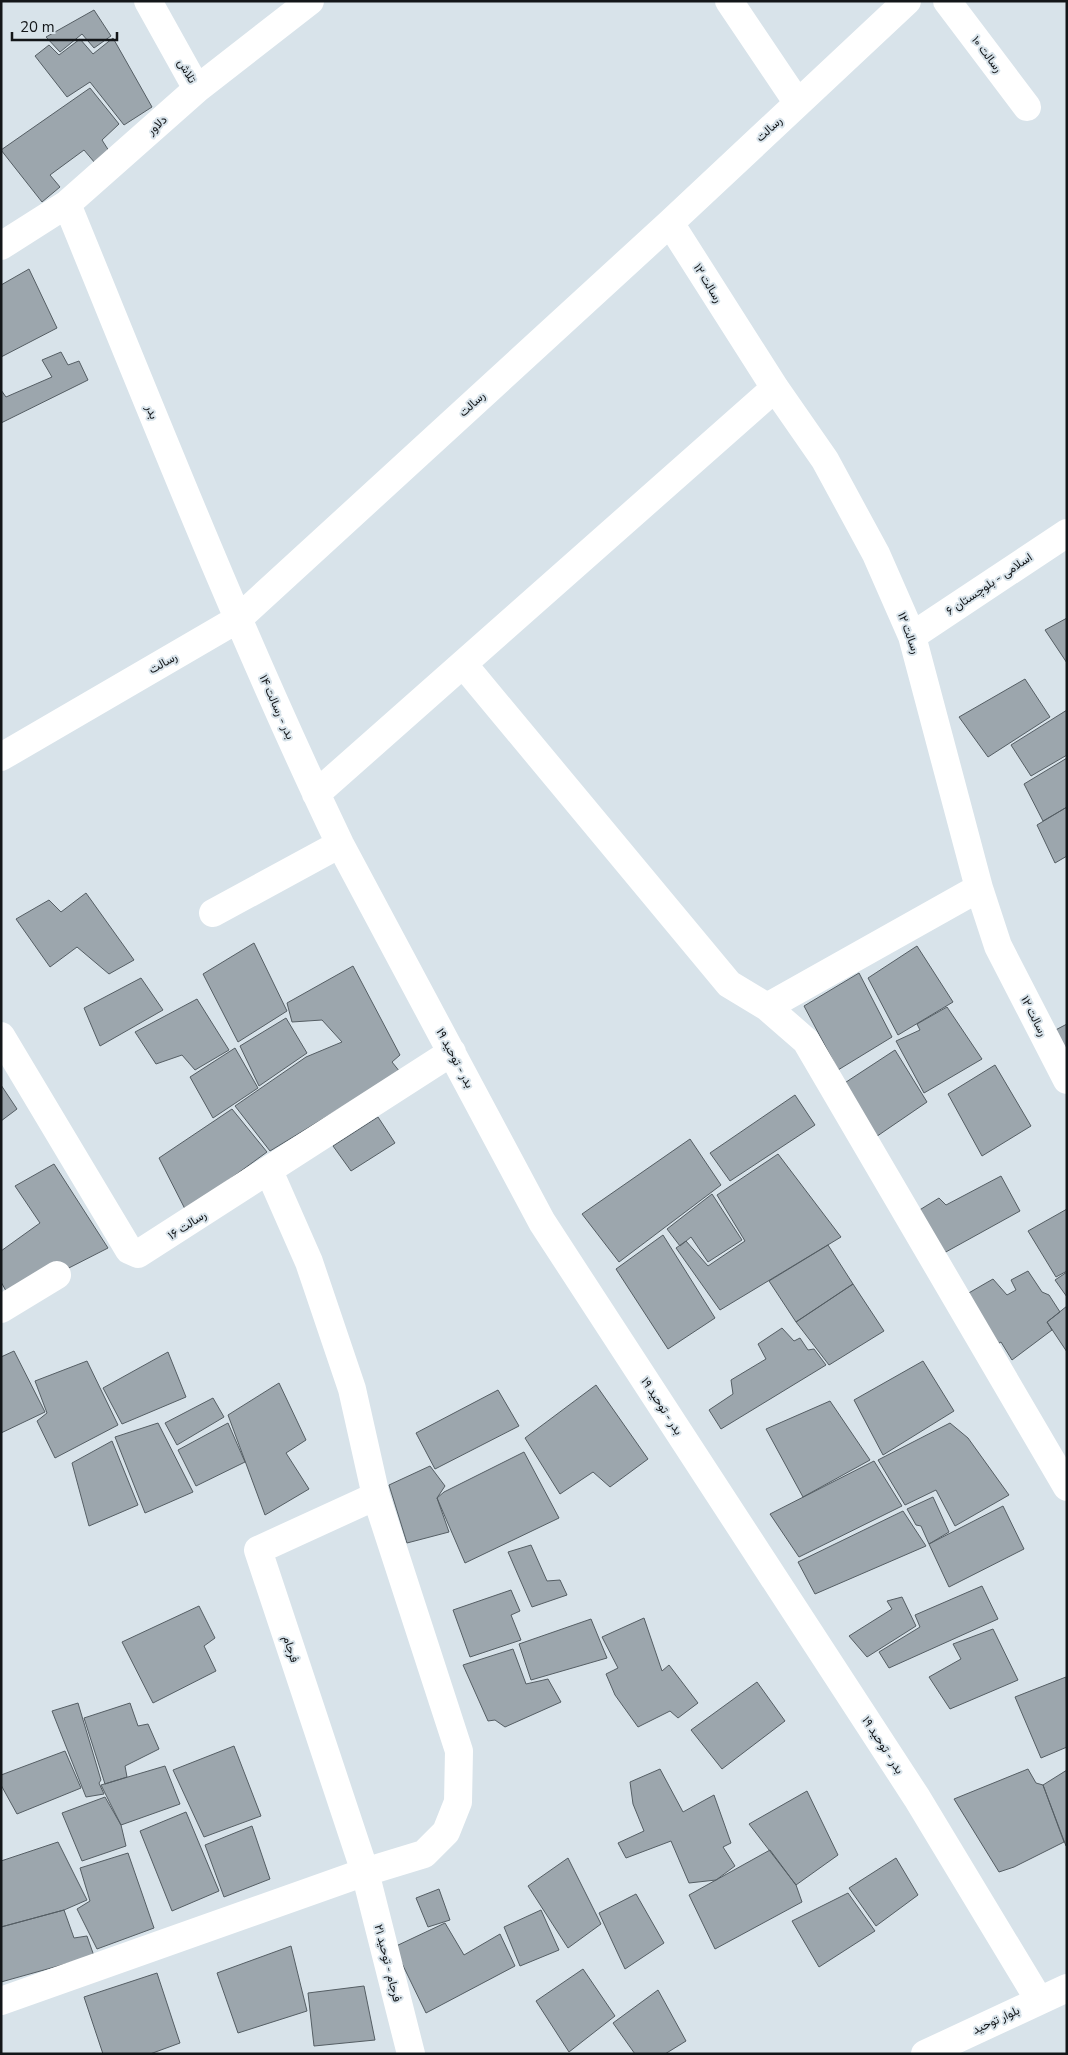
<svg xmlns="http://www.w3.org/2000/svg" width="1068" height="2055" viewBox="0 0 1068 2055" font-family="'Nunito Sans',Vazirmatn,sans-serif">
  <style>
    .building { fill: #9ca6ad; stroke: #555e64 }
    .lines { fill: none; stroke-linecap: round; stroke-linejoin: round }
    .minor { stroke: #fff; stroke-width: 28 }
    .major { stroke: #fff; stroke-width: 28 }
    .labels { text-anchor: middle; stroke-width: 4; stroke-linejoin: round; paint-order: stroke }
    .street-label { font-size: 12px; fill: #131619; stroke: #d8e3ea }
  </style>
  <rect width="100%" height="100%" fill="#d8e3ea"/>
  <path class="building" d="M94 10 111 36 94 48 82 34 60 52 46 37Z
    M113 38 152 107 124 125 90 82 67 97 35 56 49 45 59 55 80 39 93 54Z
    M90 88 119 124 102 140 109 151 95 163 84 150 50 175 60 187 42 202 1 150Z
    M29 269 57 328 1 357V285Z
    M61 352 68 365 79 361 88 380 1 423V390L6 397 52 377 42 360Z
    M1067 618V663L1045 630Z
    M1025 679 1050 717 988 757 959 717Z
    M1067 710V755L1031 776 1011 745Z
    M1067 758V807L1043 821 1024 784Z
    M1067 807V856L1055 863 1037 825Z
    M86 893 134 960 109 974 77 947 50 967 16 919 49 900 61 912Z
    M254 943 287 1011 238 1042 203 974Z
    M917 946 953 1002 898 1035 868 978Z
    M353 966 400 1055 392 1062 400 1072 270 1151 235 1106 306 1057 342 1042 322 1020 292 1022 287 1003Z
    M859 973 892 1037 838 1070 804 1006Z
    M141 978 163 1010 100 1046 84 1008Z
    M197 999 229 1050 195 1070 182 1055 156 1064 135 1032Z
    M947 1007 982 1059 924 1093 896 1041 920 1030 917 1024Z
    M286 1018 307 1053 259 1086 240 1046Z
    M1067 1024V1071L1044 1036Z
    M235 1048 258 1088 213 1118 190 1077Z
    M895 1050 927 1102 870 1141 837 1088Z
    M995 1065 1031 1126 982 1156 948 1094Z
    M1 1085 17 1109 1 1121Z
    M795 1095 815 1125 730 1181 710 1153Z
    M232 1109 267 1152 186 1211 159 1158Z
    M378 1117 395 1143 351 1171 333 1146Z
    M690 1139 721 1185 619 1262 582 1214Z
    M778 1154 841 1237 720 1310 676 1248 686 1241 708 1266 745 1241 717 1195Z
    M54 1164 108 1248 10 1298 1 1282V1251L40 1223 15 1186Z
    M1001 1176 1020 1211 944 1253 913 1214 939 1198 946 1205Z
    M712 1194 742 1240 708 1262 691 1237 680 1246 667 1229Z
    M1067 1209V1271L1056 1277 1028 1231Z
    M663 1235 715 1318 668 1349 616 1269Z
    M828 1245 853 1284 796 1322 769 1281Z
    M1028 1271 1042 1292 1049 1295 1060 1312 1047 1322 1052 1330 1012 1360 1001 1342 990 1348 960 1298 993 1279 1007 1295 1016 1290 1011 1280Z
    M1067 1272V1297L1055 1280Z
    M853 1284 884 1331 829 1365 796 1322Z
    M1067 1306V1352L1047 1322Z
    M782 1328 794 1341 800 1338 808 1350 814 1349 826 1365 721 1429 709 1410 733 1394 731 1380 766 1359 758 1344Z
    M14 1351 45 1412 1 1433V1357Z
    M168 1352 186 1397 122 1424 103 1388Z
    M87 1361 118 1425 55 1458 37 1421 47 1413 35 1381Z
    M923 1361 954 1411 883 1455 854 1400Z
    M279 1383 306 1440 286 1453 309 1489 265 1515 228 1415Z
    M596 1385 648 1459 610 1487 593 1472 560 1494 525 1438Z
    M498 1390 519 1426 435 1469 416 1433Z
    M213 1398 224 1417 177 1445 165 1423Z
    M830 1401 870 1460 803 1497 766 1429Z
    M158 1423 193 1492 145 1513 115 1437Z
    M228 1423 245 1462 196 1486 178 1450Z
    M950 1423 968 1438 1009 1495 955 1526 936 1490 905 1505 878 1460Z
    M112 1441 138 1505 89 1526 72 1463Z
    M524 1452 559 1518 465 1563 437 1498 444 1492Z
    M874 1461 902 1506 799 1557 770 1514Z
    M430 1466 445 1486 437 1498 449 1532 407 1543 389 1485Z
    M933 1497 949 1532 929 1544 921 1526 916 1525 907 1509Z
    M1003 1506 1024 1549 949 1587 929 1544Z
    M903 1511 926 1546 815 1594 798 1562Z
    M531 1545 547 1581 560 1580 567 1595 532 1607 508 1552Z
    M982 1586 998 1619 889 1668 879 1652 920 1627 915 1615Z
    M511 1590 520 1611 511 1615 521 1640 470 1657 453 1610Z
    M902 1597 916 1626 867 1657 849 1636 892 1609 887 1601Z
    M199 1606 215 1638 204 1646 216 1671 153 1703 122 1642Z
    M644 1618 662 1671 669 1665 698 1703 678 1718 670 1711 638 1727 615 1695 606 1674 618 1668 602 1637Z
    M591 1619 607 1658 531 1680 519 1644Z
    M993 1629 1018 1680 950 1709 929 1677 961 1659 953 1644Z
    M513 1649 526 1684 548 1679 561 1702 505 1727 495 1720 488 1721 463 1665Z
    M1066 1677 1067 1747 1041 1758 1015 1697Z
    M757 1682 785 1721 722 1769 691 1730Z
    M78 1703 101 1780 99 1783 104 1794 86 1797 52 1711Z
    M130 1703 138 1726 148 1724 159 1749 125 1766 127 1777 105 1784 84 1718Z
    M234 1746 261 1816 204 1837 173 1770Z
    M65 1751 81 1788 17 1814 1 1785V1775Z
    M165 1766 180 1804 121 1825 101 1785Z
    M660 1769 683 1812 714 1795 731 1843 723 1847 735 1866 716 1880 689 1883 671 1841 626 1858 618 1843 644 1831 633 1804 630 1782Z
    M1028 1769 1036 1783 1043 1785 1064 1842 1014 1867 999 1872 954 1799Z
    M1067 1770V1846H1066L1043 1785Z
    M807 1791 838 1855 796 1885 749 1824Z
    M105 1797 121 1825 126 1846 82 1861 62 1813Z
    M186 1812 219 1891 172 1911 140 1831Z
    M252 1826 270 1879 224 1897 205 1845Z
    M58 1842 87 1900 64 1910 1 1927V1861Z
    M770 1850 796 1885 802 1902 715 1949 689 1895Z
    M128 1853 154 1928 97 1949 77 1909 90 1901 80 1868Z
    M568 1858 601 1924 568 1948 528 1886Z
    M896 1858 918 1895 876 1926 849 1888Z
    M439 1889 450 1920 428 1927 416 1898Z
    M848 1893 875 1931 819 1967 792 1921Z
    M636 1894 664 1943 625 1969 599 1913Z
    M64 1910 74 1938 87 1936 94 1956 1 1982V1927Z
    M541 1910 559 1950 520 1966 504 1927Z
    M445 1923 464 1955 500 1934 515 1966 426 2013 394 1947Z
    M291 1946 307 2011 238 2033 217 1973Z
    M583 1969 615 2016 569 2052 536 2001Z
    M157 1973 180 2043 150 2054H103L84 1997Z
    M364 1986 375 2040 314 2046 308 1993Z
    M658 1990 686 2041 665 2054H635L613 2023Z"/>
  <g class="lines">
    <path class="minor" d="M148 1 197 89
      M729 1 797 102
      M947 1 1027 107
      M67 204C155 419 240 635 340 844L542 1222 917 1798 1039 2000
      M670 223 775 388 825 460 876 554 912 636 979 888 998 946 1067 1080
      M1 246 67 204 197 89 310 1
      M912 636 1067 533
      M463 664 729 984 767 1007 806 1041 1067 1487
      M1 757 238 619 670 223 907 1
      M316 794 775 388
      M213 913 340 844
      M767 1007 979 888
      M1 1036 129 1250 138 1254 452 1052
      M1 1309 57 1275
      M376 1496 258 1550 365 1872 411 2054
      M1 2001 365 1872 424 1854 446 1832 458 1802 459 1751 376 1496 352 1389 309 1262 269 1171"/>
    <path class="major" d="M925 2054 1067 1988"/>
  </g>
  <g class="labels">
    <g class="street-label">
      <text transform="translate(987 54) rotate(53)" y="4">رسالت ۱۰</text>
      <text transform="translate(187 71) rotate(60)" y="4">تلاش</text>
      <text transform="translate(157 125) rotate(-41)" y="4">دلاور</text>
      <text transform="translate(769 129) rotate(-43)" y="4">رسالت</text>
      <text transform="translate(708 283) rotate(58)" y="4">رسالت ۱۲</text>
      <text transform="translate(472 404) rotate(-43)" y="4">رسالت</text>
      <text transform="translate(152 412) rotate(68)" y="4">بدر</text>
      <text transform="translate(989 584) rotate(-34)" y="4">اسلامی - بلوچستان ۶</text>
      <text transform="translate(909 633) rotate(70)" y="4">رسالت ۱۲</text>
      <text transform="translate(163 663) rotate(-30)" y="4">رسالت</text>
      <text transform="translate(277 707) rotate(66)" y="4">بدر - رسالت ۱۴</text>
      <text transform="translate(1034 1016) rotate(63)" y="4">رسالت ۱۲</text>
      <text transform="translate(455 1058) rotate(62)" y="4">بدر - توحید ۱۹</text>
      <text transform="translate(187 1225) rotate(-33)" y="4">رسالت ۱۶</text>
      <text transform="translate(662 1406) rotate(57)" y="4">بدر - توحید ۱۹</text>
      <text transform="translate(291 1649) rotate(72)" y="4">فرجام</text>
      <text transform="translate(883 1745) rotate(57)" y="4">بدر - توحید ۱۹</text>
      <text transform="translate(388 1963) rotate(76)" y="4">فرجام - توحید ۲۱</text>
      <text transform="translate(996 2020) rotate(-25)" y="4">بلوار توحید</text>
    </g>
  </g>
  <rect width="1068" height="2055" fill="none" stroke="#131619" stroke-width="5"/>
  <path d="M12 32v8h105v-8" fill="none" stroke="#131619" stroke-width="2.5"/>
  <text x="20" y="32" font-size="15" fill="#131619" stroke="#d8e3ea" stroke-width="4" paint-order="stroke">20 m</text>
</svg>
